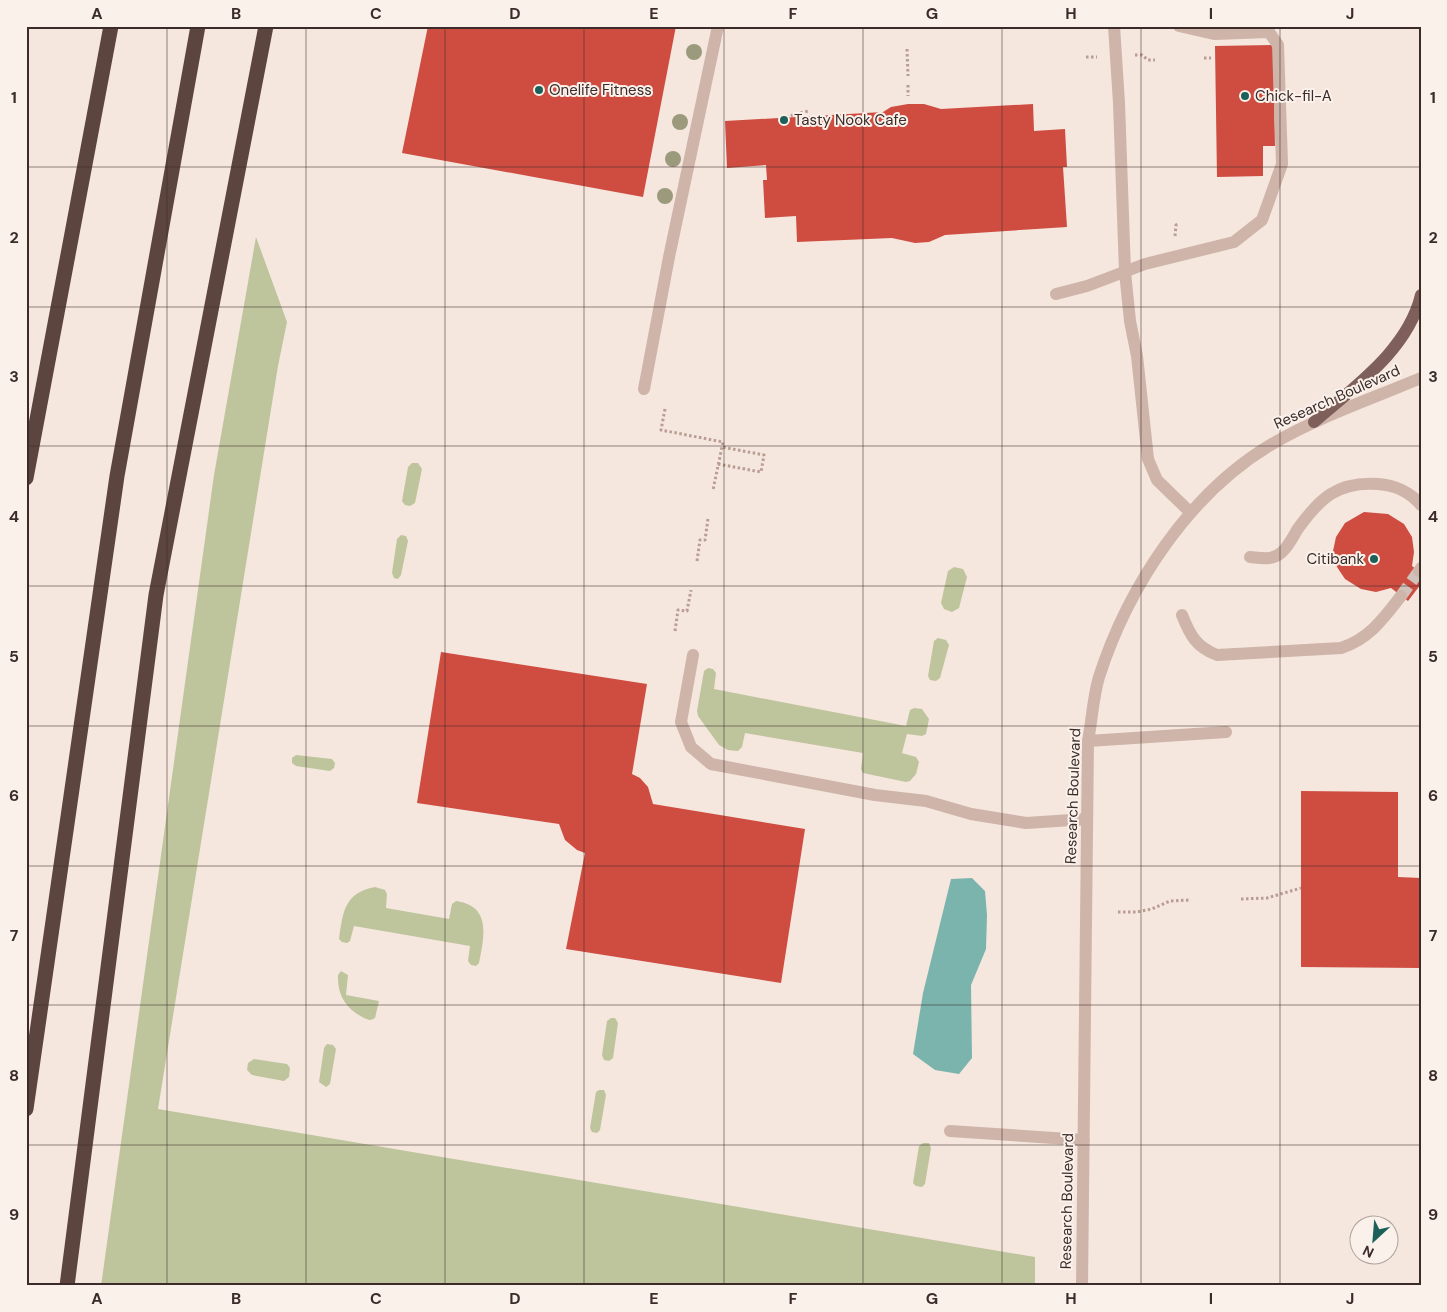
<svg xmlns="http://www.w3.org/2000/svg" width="1447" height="1312" viewBox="0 0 1447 1312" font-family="'DM Sans',sans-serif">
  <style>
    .green { fill: #bec59c }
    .water { fill: #7ab4ad }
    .building { fill: #cf4c41 }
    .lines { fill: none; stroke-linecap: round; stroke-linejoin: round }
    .minor-tunnel { stroke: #d0c1ba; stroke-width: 12; stroke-dasharray: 12 6; stroke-linecap: butt }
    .path { stroke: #ba9d92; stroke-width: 3; stroke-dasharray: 2.5 2.5; stroke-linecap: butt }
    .minor { stroke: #ceb4a9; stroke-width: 12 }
    .major { stroke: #7e5f59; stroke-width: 12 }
    .highway { stroke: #5c443f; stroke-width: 15 }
    .tree { fill: #9b9a7c }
    .grid { fill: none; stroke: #3b2c29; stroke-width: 1; stroke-opacity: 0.55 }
    .poi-dot { fill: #1b6059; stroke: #fbf1eb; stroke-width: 2 }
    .labels { text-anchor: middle; stroke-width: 4; stroke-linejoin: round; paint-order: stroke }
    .poi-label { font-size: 15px; fill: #3b2c29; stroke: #fbf1eb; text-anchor: start }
    .street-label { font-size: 15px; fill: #3b2c29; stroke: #fbf1eb }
    .neatline { fill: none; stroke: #3b2c29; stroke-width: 2 }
    .grid-label { font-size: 16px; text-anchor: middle; font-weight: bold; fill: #3b2c29 }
  </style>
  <rect width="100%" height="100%" fill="#f5e6de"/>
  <path class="green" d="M256 237 287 322 278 366 158 1109 1035 1257V1286H101L214 475Z
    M412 463H418L422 469 415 503 410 506 405 505 402 501 408 467Z
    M401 535 406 536 408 541 401 575 398 579 394 578 392 573 397 539Z
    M954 567 963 569 967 577 959 608 952 612 944 609 941 603 948 571Z
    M938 638 946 640 949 645 940 678 936 681 930 680 928 676 934 641Z
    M708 668 713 669 716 673 714 689 906 726 910 710 914 708 922 709 929 719 926 734 922 736 907 734 902 753 916 757 919 762 916 774 910 781 906 782 863 773 861 769 863 753 745 733 742 747 738 751 728 750 719 745 698 716 697 711 704 671Z
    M296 755 332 759 335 763 334 768 330 771 296 766 292 763V758Z
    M375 887 385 890 387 894 386 908 449 919 452 904 456 901C492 906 484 937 479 963L476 966 471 965 468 961 470 946 354 926 350 941 347 943 342 942 339 939C343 912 344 893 375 887Z
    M341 971 348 975 346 995 379 1001 375 1018C370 1021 369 1020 364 1018 346 1009 337 995 338 975Z
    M611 1018H615L618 1023 613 1058 609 1061 604 1060 602 1055 607 1021Z
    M327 1044 333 1045 336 1049 330 1084 326 1087 319 1082 324 1048Z
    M254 1059 287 1064 290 1068 289 1077 284 1081 252 1075 247 1070 248 1063Z
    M599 1090H604L606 1095 600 1130 597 1133 592 1132 590 1128 596 1092Z
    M923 1143H929L931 1148 925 1184 922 1187 916 1186 913 1183 919 1146Z"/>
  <path class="water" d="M972 878 985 891 987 915 986 949 971 985 972 1058 959 1074 935 1070 913 1054 923 993 951 879Z"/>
  <path class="building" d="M428 26H676L643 197 402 153Z
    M1273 45 1275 146H1263V176L1217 177 1215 46Z
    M908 104H924L941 109 1033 104 1034 131 1065 129 1067 167H1063L1067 227 945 235 929 242 915 243 892 238 797 242 796 216 765 218 763 180H767L766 165 727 168 725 121 883 112 891 107Z
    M1364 512 1388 514 1404 524 1412 537 1414 552 1412 566 1421 573V584L1408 601 1391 588 1376 592 1361 589 1345 579 1337 567 1333 551 1336 537 1345 523Z
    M441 652 647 684 632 774 640 778 648 787 653 804 805 829 781 983 566 949 585 853 577 850 565 840 559 824 417 803Z
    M1301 791 1398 792V877L1421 878V968L1301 967Z"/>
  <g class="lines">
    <path class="minor-tunnel" d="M1401 596 1419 571"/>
    <path class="path" d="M907 49 908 76
      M1135 55H1142L1148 60H1155
      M1086 57H1097
      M1204 58H1211
      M908 85V96
      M786 117 808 111
      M1175 236 1176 225 1179 224
      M665 409 661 430 723 442 713 490
      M718 464 761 472 764 455 722 447
      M697 561 700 540H705L708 519
      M675 631 678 610 687 611 691 590
      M1241 899 1267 898 1301 888
      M1118 912H1137L1152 909 1170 901 1189 900"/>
    <path class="minor" d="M1114 26 1119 103 1125 272 1130 321 1137 356 1148 459 1157 480 1190 512
      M1056 294 1087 286 1145 264 1234 242 1262 220 1282 164 1278 45 1269 32 1214 34 1179 26
      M644 389 669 257 718 26
      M1250 557C1261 558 1273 561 1282 552 1288 547 1293 537 1297 530 1319 499 1337 481 1378 484 1394 485 1410 492 1421 505
      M1419 571 1421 568
      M1182 615C1190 635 1196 647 1217 655L1341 648C1369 639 1384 618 1401 596
      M693 655 681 722 691 747 711 764 875 795 926 801 971 814 1026 823 1087 819
      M1088 741 1226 732
      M950 1131 1084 1140
      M1082 1286 1088 741C1092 720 1093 697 1099 677 1128 587 1189 493 1272 444 1318 417 1371 399 1421 378"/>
    <path class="major" d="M1314 422C1354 387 1408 350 1421 295"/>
    <path class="highway" d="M26 478 111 26
      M26 1109 117 476 198 26
      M67 1286 156 595 266 26"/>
  </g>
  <g class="tree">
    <circle cx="694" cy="52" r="8"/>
    <circle cx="680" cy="122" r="8"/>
    <circle cx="673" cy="159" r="8"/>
    <circle cx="665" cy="196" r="8"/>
  </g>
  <path class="grid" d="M167 26V1286M306 26V1286M445 26V1286M584 26V1286M724 26V1286M863 26V1286M1002 26V1286M1141 26V1286M1280 26V1286M26 167H1421M26 307H1421M26 446H1421M26 586H1421M26 726H1421M26 866H1421M26 1005H1421M26 1145H1421"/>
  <g class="poi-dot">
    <circle cx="539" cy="90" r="5"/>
    <circle cx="1245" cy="96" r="5"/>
    <circle cx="784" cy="120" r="5"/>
    <circle cx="1374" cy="559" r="5"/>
  </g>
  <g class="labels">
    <g class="poi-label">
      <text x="549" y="95">Onelife Fitness</text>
      <text x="1255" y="101">Chick-fil-A</text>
      <text x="794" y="125">Tasty Nook Cafe</text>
      <text x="1364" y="564" text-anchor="end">Citibank</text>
    </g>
    <g class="street-label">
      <text transform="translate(1337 397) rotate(-24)" y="5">Research Boulevard</text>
      <text transform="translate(1073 796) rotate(-88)" y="5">Research Boulevard</text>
      <text transform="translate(1067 1201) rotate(-89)" y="5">Research Boulevard</text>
    </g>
  </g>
  <rect width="1447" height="1312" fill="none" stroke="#fbf1eb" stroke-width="55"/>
  <g transform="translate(1374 1240) rotate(206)"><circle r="24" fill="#fbf1eb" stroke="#aea29d"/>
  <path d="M0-4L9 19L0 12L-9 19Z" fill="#1b6059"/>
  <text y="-8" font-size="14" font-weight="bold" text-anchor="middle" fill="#3b2c29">N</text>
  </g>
  <rect x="28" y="28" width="1392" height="1256" class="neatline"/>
  <g class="grid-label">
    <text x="97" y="19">A</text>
    <text x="236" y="19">B</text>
    <text x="376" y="19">C</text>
    <text x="515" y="19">D</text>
    <text x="654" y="19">E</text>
    <text x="793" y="19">F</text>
    <text x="932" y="19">G</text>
    <text x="1071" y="19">H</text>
    <text x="1211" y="19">I</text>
    <text x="1350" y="19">J</text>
    <text x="14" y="103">1</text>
    <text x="1433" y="103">1</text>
    <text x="14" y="243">2</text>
    <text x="1433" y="243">2</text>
    <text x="14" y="382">3</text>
    <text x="1433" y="382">3</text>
    <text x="14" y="522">4</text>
    <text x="1433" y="522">4</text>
    <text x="14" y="662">5</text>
    <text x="1433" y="662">5</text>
    <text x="14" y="801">6</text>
    <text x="1433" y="801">6</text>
    <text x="14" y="941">7</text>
    <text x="1433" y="941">7</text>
    <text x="14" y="1081">8</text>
    <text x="1433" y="1081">8</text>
    <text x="14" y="1220">9</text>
    <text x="1433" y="1220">9</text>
    <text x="97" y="1304">A</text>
    <text x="236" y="1304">B</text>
    <text x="376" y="1304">C</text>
    <text x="515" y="1304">D</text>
    <text x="654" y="1304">E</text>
    <text x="793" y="1304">F</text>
    <text x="932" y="1304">G</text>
    <text x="1071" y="1304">H</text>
    <text x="1211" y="1304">I</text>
    <text x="1350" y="1304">J</text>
  </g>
</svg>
